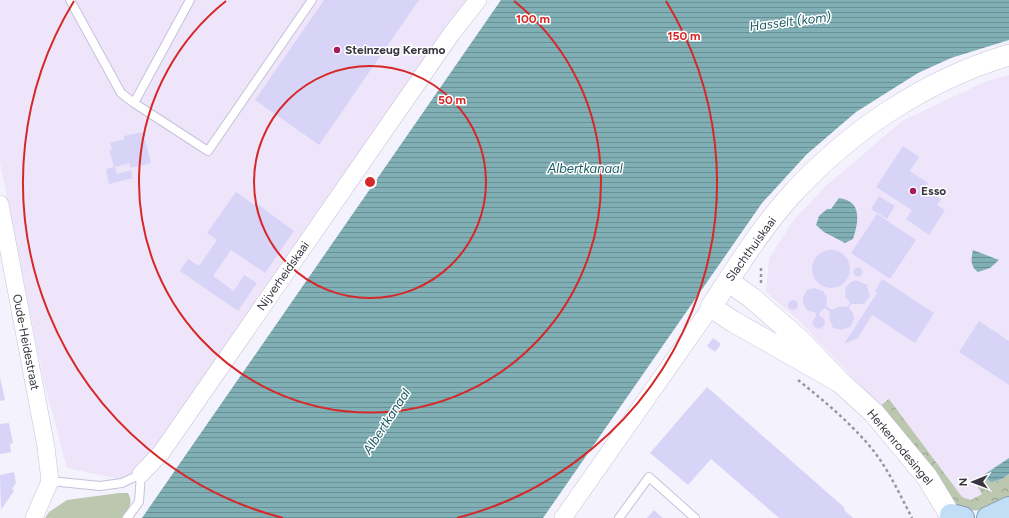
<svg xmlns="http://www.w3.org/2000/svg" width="1009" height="518" viewBox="0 0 1009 518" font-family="Figtree,sans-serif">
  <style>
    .industrial { fill: #efe5fa }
    .grass { fill: #bbc7af }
    .forest { fill: url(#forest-crowns) }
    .water { fill: url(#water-rules) }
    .building { fill: #d8d4f8 }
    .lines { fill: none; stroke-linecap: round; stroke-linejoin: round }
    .service-casing { stroke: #c4c2da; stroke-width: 10 }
    .minor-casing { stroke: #c4c2da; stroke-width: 18 }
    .tertiary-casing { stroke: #c4c2da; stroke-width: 22 }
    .trunk-casing { stroke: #889db6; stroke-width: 24 }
    .path { stroke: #9897a1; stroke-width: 2.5; stroke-dasharray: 3 3; stroke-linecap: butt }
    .service { stroke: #fff; stroke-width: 8 }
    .minor { stroke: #fff; stroke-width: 17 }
    .tertiary { stroke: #fff; stroke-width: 21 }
    .trunk { stroke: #c2def7; stroke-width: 22 }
    .ring { fill: none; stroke: #d62828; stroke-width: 2 }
    .poi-dot { fill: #a81c5d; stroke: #fff; stroke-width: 1.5 }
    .labels { text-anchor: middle; stroke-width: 3; stroke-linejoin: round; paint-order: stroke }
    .poi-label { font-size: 12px; font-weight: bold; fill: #373640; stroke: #fff; text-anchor: start }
    .street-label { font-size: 12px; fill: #373640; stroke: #fff }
    .water-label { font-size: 13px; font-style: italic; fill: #1b5c63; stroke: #fff }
    .centre { fill: #d62828; stroke: #fff; stroke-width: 2 }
    .ring-label { font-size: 12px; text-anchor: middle; font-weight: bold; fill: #d62828; stroke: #fff; stroke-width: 3; stroke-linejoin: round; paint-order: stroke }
  </style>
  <defs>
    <pattern id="forest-crowns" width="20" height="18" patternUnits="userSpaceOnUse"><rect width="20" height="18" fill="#bbc7af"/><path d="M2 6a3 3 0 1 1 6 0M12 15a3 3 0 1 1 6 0" fill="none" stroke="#99a290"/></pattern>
    <pattern id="water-rules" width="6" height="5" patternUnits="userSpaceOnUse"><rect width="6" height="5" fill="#80afb5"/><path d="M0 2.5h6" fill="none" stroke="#6a8f95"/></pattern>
  </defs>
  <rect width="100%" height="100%" fill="#f4f3fd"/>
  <path class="industrial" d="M0 0H476L169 452 123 480 67 468 44 382 0 163Z
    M1009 75V458L974 481 982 494 971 500 962 497 889 399 880 406 798 320 766 292 769 258 795 218 828 184 902 121 984 82Z"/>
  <path class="grass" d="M119 493H128C134 504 128 509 122 518H45L49 512 67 500Z"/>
  <path class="forest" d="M889 399 962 497 971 500 982 494 974 481 982 476 991 482 1002 479 1009 474V498C989 508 977 517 956 504L880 406Z"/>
  <path class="water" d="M501 0H1009V40L951 58 918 73 856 112 807 154 762 203 543 518H142Z
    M839 198C862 201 859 221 853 239L845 243 824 232 816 225 819 216 827 209H831Z
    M973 250 999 260 990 268 978 272C970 266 971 259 973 250Z
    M1009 458V474L1002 479 991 482 982 476Z"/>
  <path class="building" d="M324 0H419L319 145 255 100Z
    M143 132 151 163 131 168 129 163 115 167 117 174 131 170 133 178 109 184 106 169 114 167 109 150H112L110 143 124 139V136Z
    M903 146 919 157 910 171 928 183 925 188 941 199 937 205 945 210 929 235 906 219 912 210 876 187Z
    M236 192 254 205 256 203 294 231 265 273 231 250 213 276 234 291 244 275 257 283 238 311 180 271 188 259 199 266 217 240 207 233Z
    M879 196 895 206 887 219 871 209Z
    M877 214 916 240 890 279 851 253Z
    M812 269a19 19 0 1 1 38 0a19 19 0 1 1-38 0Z
    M853.5 272a4.5 4.5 0 1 1 9 0a4.5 4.5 0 1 1-9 0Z
    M882 279 934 313 915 343 872 315 858 338 844 344 877 293 875 291Z
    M856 280 867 285 870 296 864 304H851L849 308 853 313 854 319 850 327 841 330 833 328 829 318 830 312 825 308 820 312 819 316 824 318 825 325 819 329 814 327 812 322 816 316V313L807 310 803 303V298L807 290 814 288 823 291 827 297 826 306 832 310 841 306 847 307 850 303 845 296 846 287 851 282Z
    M788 305a5 5 0 1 1 10 0a5 5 0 1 1-10 0Z
    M979 321 1009 341V385L959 352Z
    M713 338 721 344 715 352 707 346Z
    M0 377 5 400 0 401Z
    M707 387 845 508 844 510 853 518H779L711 459 688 485 650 453Z
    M9 423 13 443 10 444 11 452 0 454V424Z
    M14 472 16 483 12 489 14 491 1 510 0 475Z
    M654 510 663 518H647Z"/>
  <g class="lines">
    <g class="service-casing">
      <path id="service" d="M70 0 121 93 134 103
        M190 0 134 103 208 151 312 0
        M50 481 100 486 122 483 141 474
        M127 518 139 502 141 474
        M619 518 649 477 695 518"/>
    </g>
    <g class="minor-casing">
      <path id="minor" d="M0 204 46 447 50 481 34 518
        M141 474 161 453 452 33 478 0
        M563 518 711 307"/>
    </g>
    <g class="tertiary-casing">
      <path id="tertiary" d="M728 281 752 298 802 342 840 382 874 413 927 477 952 518
        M840 382 734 322 711 307C736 269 761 228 792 194 851 130 925 80 1009 55"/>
    </g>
    <g class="trunk-casing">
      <path id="trunk" d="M951 515 963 518
        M988 518 1009 508"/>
    </g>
    <path class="path" d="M761 283V266
      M798 380C823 400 847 420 868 444 887 466 899 493 912 518"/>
    <use href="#service" class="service"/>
    <use href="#minor" class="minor"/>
    <use href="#tertiary" class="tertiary"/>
    <use href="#trunk" class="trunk"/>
  </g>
  <g class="ring">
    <circle cx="370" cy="182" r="116"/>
    <path d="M514 1A231 231 0 1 1 226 1"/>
    <path d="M283 518A347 347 0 0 1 74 1M666 1A347 347 0 0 1 457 518"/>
  </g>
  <g class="poi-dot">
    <circle cx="337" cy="50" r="4"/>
    <circle cx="913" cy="191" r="4"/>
  </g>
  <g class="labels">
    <g class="poi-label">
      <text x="345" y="54">Steinzeug Keramo</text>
      <text x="921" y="195">Esso</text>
    </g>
    <g class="street-label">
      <text transform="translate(751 249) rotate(-54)" y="4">Slachthuiskaai</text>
      <text transform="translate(283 276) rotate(-55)" y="4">Nijverheidskaai</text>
      <text transform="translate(26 342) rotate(79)" y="4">Oude-Heidestraat</text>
      <text transform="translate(900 447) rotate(50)" y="4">Herkenrodesingel</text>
    </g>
    <g class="water-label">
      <text transform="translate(790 21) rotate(-7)" y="5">Hasselt (kom)</text>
      <text x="585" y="173">Albertkanaal</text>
      <text transform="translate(386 421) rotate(-57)" y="5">Albertkanaal</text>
    </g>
  </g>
  <circle cx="370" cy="182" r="6" class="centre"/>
  <g class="ring-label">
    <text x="533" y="23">100 m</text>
    <text x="684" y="40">150 m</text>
    <text x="452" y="104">50 m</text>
  </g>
  <g transform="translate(973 482) rotate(269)" stroke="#ffffff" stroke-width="3" paint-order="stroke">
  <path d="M0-3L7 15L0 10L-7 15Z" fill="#373640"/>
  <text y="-6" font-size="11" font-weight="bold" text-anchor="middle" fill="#373640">N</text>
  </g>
</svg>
